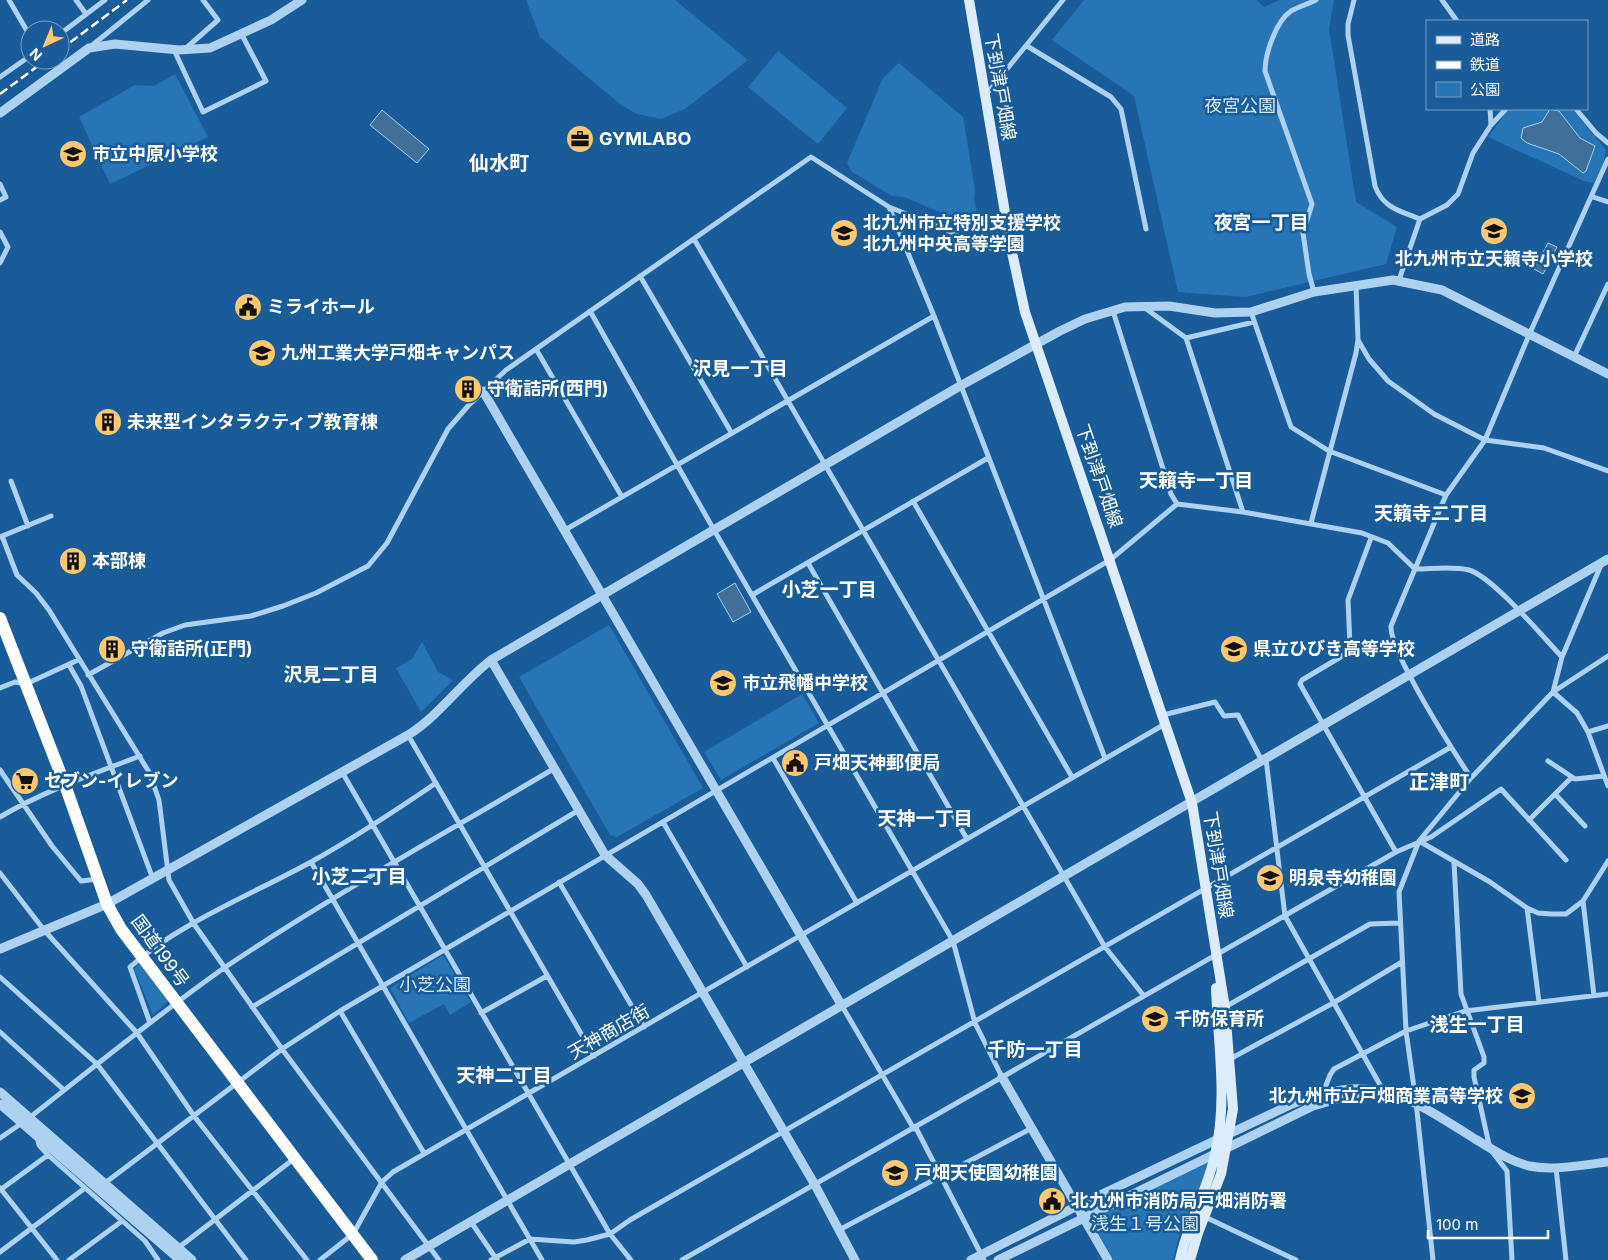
<svg xmlns="http://www.w3.org/2000/svg" width="1608" height="1260" viewBox="0 0 1608 1260" font-family="Inter,'Noto Sans JP',sans-serif">
  <style>
    .green { fill: #2875b5 }
    .water { fill: #406f9a; stroke: #a0cef3 }
    .lines { fill: none; stroke-linecap: round; stroke-linejoin: round }
    .minor { stroke: #add2f1; stroke-width: 5 }
    .tertiary { stroke: #add2f1; stroke-width: 9 }
    .secondary { stroke: #dcecfc; stroke-width: 10 }
    .trunk { stroke: #fcfdff; stroke-width: 12 }
    .rail { stroke: #fff; stroke-width: 2.5; stroke-dasharray: 9 4; stroke-linecap: butt }
    .labels { text-anchor: middle; stroke-width: 5; stroke-linejoin: round; paint-order: stroke }
    .street-label { font-size: 18px; fill: #fff; stroke: #195c99 }
    .park-label { font-size: 18px; fill: #d5eafc; stroke: #195c99 }
    .poi-label { font-size: 18px; font-weight: bold; fill: #fff; stroke: #195c99; text-anchor: start }
    .neighbourhood-label { font-size: 19px; font-weight: bold; fill: #fff; stroke: #195c99 }
    .quarter-label { font-size: 20px; font-weight: bold; fill: #fff; stroke: #195c99 }
  </style>
  <rect width="100%" height="100%" fill="#195c99"/>
  <path class="green" d="M526 0H675L748 60 685 109 661 119 637 114 621 105 540 37Z
    M1084 0H1257L1264 7 1279 0H1334L1329 29 1356 202 1397 227 1386 264 1246 297 1178 292 1134 96 1052 40Z
    M778 51 847 108 818 144 748 87Z
    M899 63 963 117 975 190 974 199 978 220 970 225 904 197 892 196 852 172 847 163 883 78Z
    M175 74 208 137 110 184 79 117 135 85 154 86Z
    M1509 109H1572L1606 150 1603 164 1594 183 1584 181 1488 137Z
    M609 625 703 788 617 837 610 835 519 677Z
    M422 642 438 672 453 680 421 712 396 668 412 659Z
    M802 694 819 723 721 780 704 752Z
    M443 955 471 1002 450 1015 444 1004 409 1023 390 988Z
    M140 963 168 1001 153 1015 134 969Z
    M1211 1154 1206 1176 1181 1228 1173 1260H1114L1085 1211Z"/>
  <path class="water" d="M1550 109 1559 111 1580 138 1595 146 1586 171 1583 173 1559 154 1527 143 1521 138 1523 128 1542 122Z
    M382 110 429 149 417 163 370 125Z
    M1548 243 1557 247 1543 274 1534 269Z
    M735 583 751 612 733 622 717 594Z"/>
  <g class="lines">
    <path class="minor" d="M9 0 30 36
      M76 0 86 14
      M1354 0 1348 24V35L1375 186C1383 208 1400 211 1420 219
      M1442 0 1457 21
      M60 34 105 0
      M1027 46 1111 97 1121 109 1146 229
      M90 47 148 0
      M185 49 218 20 203 0
      M174 50 203 112 266 81 242 35
      M0 77 30 56
      M985 96 1063 0
      M1490 109 1491 125
      M1576 109 1596 133 1608 143
      M0 184 6 197 0 200
      M1593 197 1608 202
      M889 207 934 316 1105 758
      M0 232 8 247 0 263
      M694 239 1105 947 1144 996
      M640 276 731 432
      M1399 280 1420 219 1447 205 1458 194 1473 153 1491 125 1506 109
      M1314 292 1309 274 1303 233 1312 204 1265 71C1265 54 1276 21 1291 11 1298 7 1308 4 1316 0
      M1145 308 1186 338 1243 512
      M590 311 714 530 953 941 975 1023 1002 1077
      M1113 311 1171 494 1177 504
      M1251 312 1291 427 1329 451 1446 495
      M1186 338 1254 322
      M1358 340 1369 359 1388 381 1434 414 1485 440 1544 448 1608 471
      M536 349 622 497
      M1574 357 1608 284
      M11 481 28 526
      M913 501 1072 777
      M1311 523 1356 353 1358 340 1356 285
      M565 530 934 316
      M2 536 17 575 36 593 49 610 149 772 159 800 169 880 194 924 282 1049 439 1260
      M0 537 51 516
      M1371 538 1348 600 1350 646 1344 655 1302 680 1300 684 1396 852
      M808 563 967 839
      M752 595 988 458
      M69 665 81 686 153 879
      M88 675 163 633 185 625 251 616 283 606 316 593 368 566 387 543 448 429 468 406 506 370 811 157 889 207 993 249 1011 248
      M0 688 15 682 26 684 78 660
      M1553 692 1562 657 1601 565
      M1553 692 1577 713 1588 732 1608 786
      M1163 715 1215 702 1224 716 1238 715 1262 761
      M1588 732 1608 726
      M408 735 594 1056
      M773 758 857 903
      M1266 759 1285 916 1384 1092
      M1548 761 1575 779 1604 776
      M0 770 52 846 81 881 98 879
      M342 772 610 1234 631 1260
      M1471 778C1454 752 1389 651 1391 626L1446 495 1485 440 1529 335 1608 159
      M1555 794 1585 826
      M0 817C44 791 93 774 140 756
      M1529 820 1571 778
      M663 822 747 967
      M1419 841 1490 882 1527 908 1538 913 1551 914H1566L1583 901 1608 861
      M311 862 542 1260
      M1454 862 1461 994 1484 1057V1063L1474 1070V1077L1490 1149 1507 1171 1512 1260
      M0 873 44 930 137 1033 194 1116 307 1260
      M559 882 644 1027
      M1583 901 1594 996
      M1527 908 1539 1002
      M0 977 97 1064 246 1260
      M842 1006 914 1129
      M252 1007 579 810
      M1225 1007 1370 924 1399 923
      M340 1011 424 1153
      M481 1013 547 976
      M150 1023 130 967C179 923 253 894 311 862 354 838 395 811 436 783
      M0 1032 64 1090
      M1230 1059 1335 1002 1402 962
      M1323 1093 1330 1075 1334 1069 1406 1031 1465 1011 1608 994
      M29 1118C94 1067 157 1015 224 968 331 896 444 834 555 768
      M916 1128 984 1260
      M37 1137 39 1145 48 1155 145 1241 158 1260
      M0 1138 22 1123
      M1556 1168 1566 1260
      M105 1183 282 1049 340 1011 1110 560 1177 504 1243 512 1362 533 1388 543 1415 569C1432 569 1453 566 1469 570 1493 577 1543 637 1562 657
      M0 1188 57 1260
      M0 1190 48 1155
      M1205 1217 1296 1260
      M471 1222 497 1260
      M839 1230 1032 1128
      M178 1248 295 1158
      M0 1252 85 1188
      M69 1260 122 1221
      M320 1260 353 1234 382 1182 393 1172 1165 724
      M491 1260 530 1239 574 1242 587 1240 610 1234 630 1220 1451 747
      M682 1260 1396 852 1431 837 1501 789 1566 860
      M1433 1260 1416 1102 1406 1031 1399 892 1419 841 1471 778 1553 692 1608 656"/>
    <path class="tertiary" d="M0 113 89 48 115 44 179 50 210 48 271 20 302 0
      M483 391 842 1006
      M491 660 605 855 638 884 646 895 815 1185 855 1260
      M0 949 107 904 408 735C440 715 461 683 491 660L960 386 1060 331 1085 319 1125 307 1169 306 1215 313 1251 312 1314 292 1393 280 1442 290 1608 374
      M1002 1077 1108 1260
      M0 1092 192 1260
      M0 1104 180 1260
      M405 1260 1608 559
      M971 1260 1077 1206 1292 1104C1373 1071 1407 1096 1475 1139 1492 1149 1509 1161 1529 1166 1554 1171 1582 1165 1608 1162
      M998 1260 1313 1106 1359 1093"/>
    <path class="secondary" d="M969 0 1011 248 1025 312 1192 803 1225 1008 1233 1109 1221 1174 1198 1233 1190 1260
      M1180 1260C1187 1224 1207 1192 1215 1155 1228 1100 1218 1044 1216 988"/>
    <path class="trunk" d="M0 618 65 785 107 904 121 929 372 1260"/>
    <path class="rail" d="M60 50 127 0
      M0 94 46 60"/>
  </g>
  <defs>
    <g id="office-disc" transform="scale(1.4375)"><circle r="9.5" fill="#ffc86e" stroke="#195c99"/><path d="M-6-3h4V-5.5h4V-3h4V5H-6ZM-1-4.5V-3h2v-1.5ZM-6 0V1H6V0Z" fill="#111"/></g>
    <g id="school-disc" transform="scale(1.4375)"><circle r="9.5" fill="#ffc86e" stroke="#195c99"/><path d="M0-5L7-2L0 1L-7-2ZM-4 1L0 2.5L4 1V4Q0 6-4 4Z" fill="#111"/></g>
    <g id="civic-disc" transform="scale(1.4375)"><circle r="9.5" fill="#ffc86e" stroke="#195c99"/><path d="M-.6-6.5H3V-4.5H.6V-3L4-1V1h2V6H-6V1h2V-1L-.6-3ZM-1.2 2.5V6h2.4V2.5Z" fill="#111"/></g>
    <g id="university-disc" transform="scale(1.4375)"><circle r="9.5" fill="#ffc86e" stroke="#195c99"/><path d="M0-5L7-2L0 1L-7-2ZM-4 1L0 2.5L4 1V4Q0 6-4 4Z" fill="#111"/></g>
    <g id="building-disc" transform="scale(1.4375)"><circle r="9.5" fill="#ffc86e" stroke="#195c99"/><path d="M-4-6H4V6H1V3H-1V6H-4ZM-2.5-4.3h1.7v1.8h-1.7ZM.8-4.3h1.7v1.8H.8ZM-2.5-1h1.7V.8h-1.7ZM.8-1h1.7V.8H.8Z" fill="#111"/></g>
    <g id="supermarket-disc" transform="scale(1.4375)"><circle r="9.5" fill="#ffc86e" stroke="#195c99"/><path d="M-6-5.5h2.5l.6 2H6L4.5 2H-2.5L-4.4-4H-6ZM-1.5 3.2a1.3 1.3 0 1 0 .1 0ZM3 3.2a1.3 1.3 0 1 0 .1 0Z" fill="#111"/></g>
  </defs>
  <g fill-rule="evenodd">
    <use href="#office-disc" x="580" y="139"/>
    <use href="#school-disc" x="73" y="154"/>
    <use href="#school-disc" x="1494" y="231"/>
    <use href="#school-disc" x="844" y="233"/>
    <use href="#civic-disc" x="248" y="307"/>
    <use href="#university-disc" x="262" y="353"/>
    <use href="#building-disc" x="468" y="389"/>
    <use href="#building-disc" x="108" y="422"/>
    <use href="#building-disc" x="73" y="561"/>
    <use href="#building-disc" x="112" y="649"/>
    <use href="#school-disc" x="1234" y="649"/>
    <use href="#school-disc" x="723" y="683"/>
    <use href="#civic-disc" x="795" y="763"/>
    <use href="#supermarket-disc" x="25" y="781"/>
    <use href="#school-disc" x="1270" y="878"/>
    <use href="#school-disc" x="1155" y="1019"/>
    <use href="#school-disc" x="1522" y="1096"/>
    <use href="#school-disc" x="895" y="1173"/>
    <use href="#civic-disc" x="1052" y="1201"/>
  </g>
  <g class="labels">
    <g class="street-label">
      <text transform="translate(1000 87) rotate(80)" y="6">下到津戸畑線</text>
      <text transform="translate(1099 476) rotate(71)" y="6">下到津戸畑線</text>
      <text transform="translate(1218 865) rotate(81)" y="6">下到津戸畑線</text>
      <text transform="translate(160 951) rotate(54)" y="6">国道199号</text>
      <text transform="translate(609 1032) rotate(-30)" y="6">天神商店街</text>
    </g>
    <g class="park-label">
      <text x="1240" y="112">夜宮公園</text>
      <text x="435" y="991">小芝公園</text>
      <text x="1145" y="1230">浅生１号公園</text>
    </g>
    <g class="poi-label">
      <text x="599" y="145">GYMLABO</text>
      <text x="92" y="160">市立中原小学校</text>
      <text x="863" y="229">北九州市立特別支援学校<tspan x="863" dy="21">北九州中央高等学園</tspan></text>
      <text x="1494" y="265" text-anchor="middle">北九州市立天籟寺小学校</text>
      <text x="267" y="313">ミライホール</text>
      <text x="281" y="359">九州工業大学戸畑キャンパス</text>
      <text x="487" y="395">守衛詰所(西門)</text>
      <text x="127" y="428">未来型インタラクティブ教育棟</text>
      <text x="92" y="567">本部棟</text>
      <text x="131" y="655">守衛詰所(正門)</text>
      <text x="1253" y="655">県立ひびき高等学校</text>
      <text x="742" y="689">市立飛幡中学校</text>
      <text x="814" y="769">戸畑天神郵便局</text>
      <text x="44" y="787">セブン-イレブン</text>
      <text x="1289" y="884">明泉寺幼稚園</text>
      <text x="1174" y="1025">千防保育所</text>
      <text x="1503" y="1102" text-anchor="end">北九州市立戸畑商業高等学校</text>
      <text x="914" y="1179">戸畑天使園幼稚園</text>
      <text x="1071" y="1207">北九州市消防局戸畑消防署</text>
    </g>
    <g class="neighbourhood-label">
      <text x="1261" y="229">夜宮一丁目</text>
      <text x="740" y="375">沢見一丁目</text>
      <text x="1196" y="487">天籟寺一丁目</text>
      <text x="1431" y="520">天籟寺二丁目</text>
      <text x="829" y="596">小芝一丁目</text>
      <text x="331" y="681">沢見二丁目</text>
      <text x="925" y="825">天神一丁目</text>
      <text x="359" y="883">小芝二丁目</text>
      <text x="1477" y="1031">浅生一丁目</text>
      <text x="1035" y="1056">千防一丁目</text>
      <text x="504" y="1082">天神二丁目</text>
    </g>
    <g class="quarter-label">
      <text x="499" y="170">仙水町</text>
      <text x="1439" y="789">正津町</text>
    </g>
  </g>
  <rect x="1426" y="20" width="162" height="90" fill="#195c99" stroke="#759dc2"/>
  <rect x="1436" y="36" width="25" height="8" fill="#dcecfc" stroke="#759dc2"/>
  <text x="1470" y="45" font-size="15" fill="#ffffff">道路</text>
  <rect x="1436" y="61" width="25" height="8" fill="#ffffff" stroke="#759dc2"/>
  <text x="1470" y="70" font-size="15" fill="#ffffff">鉄道</text>
  <rect x="1436" y="82" width="25" height="15" fill="#2875b5" stroke="#759dc2"/>
  <text x="1470" y="95" font-size="15" fill="#ffffff">公園</text>
  <g transform="translate(45 45) rotate(224)"><circle r="24" fill="#195c99" stroke="#759dc2"/>
  <path d="M0-4L9 19L0 12L-9 19Z" fill="#ffc86e"/>
  <text y="-8" font-size="14" font-weight="bold" text-anchor="middle" fill="#ffffff">N</text>
  </g>
  <path d="M1428 1230v8h120v-8" fill="none" stroke="#ffffff" stroke-width="2.5"/>
  <text x="1436" y="1230" font-size="15" fill="#ffffff" stroke="#195c99" stroke-width="4" paint-order="stroke">100 m</text>
</svg>
